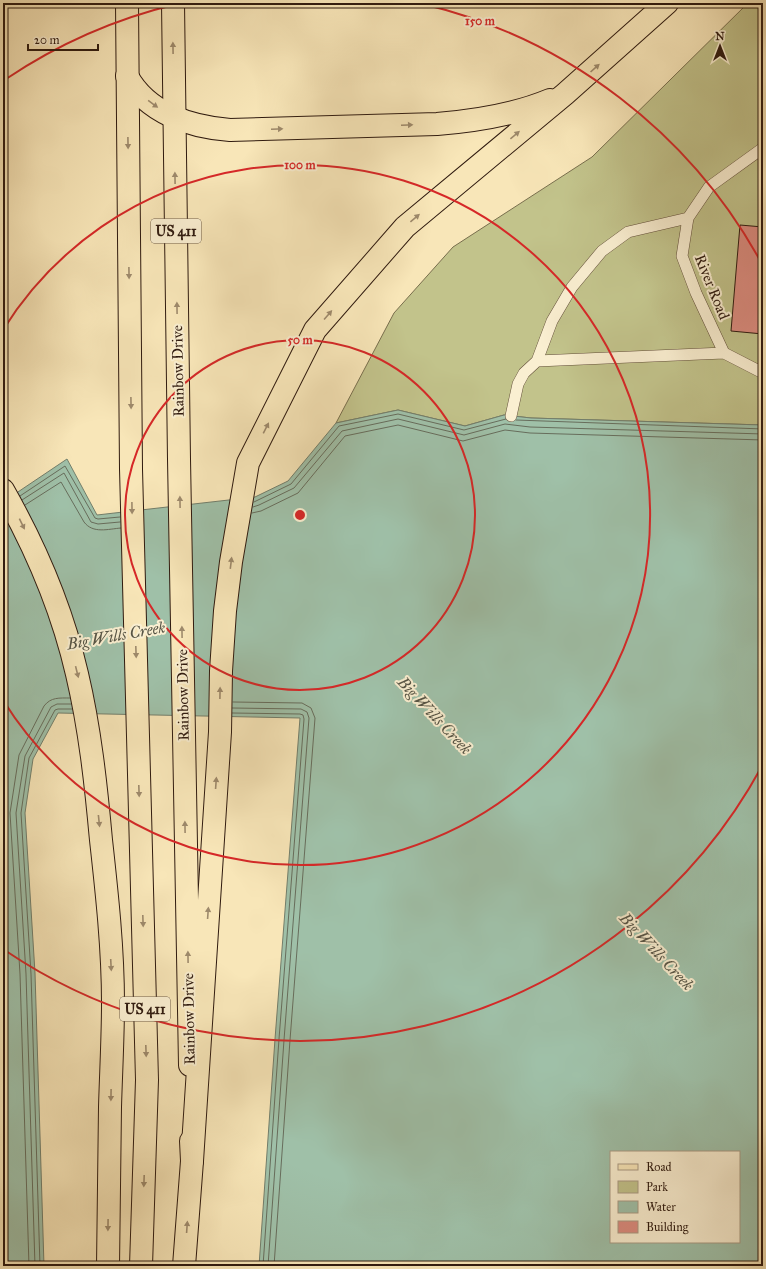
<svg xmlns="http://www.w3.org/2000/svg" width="766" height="1269" viewBox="0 0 766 1269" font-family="'IM FELL Great Primer',serif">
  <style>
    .green { fill: #c2c38b; stroke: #786e4d }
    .water { fill: #9fc0a8; stroke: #727e6b; fill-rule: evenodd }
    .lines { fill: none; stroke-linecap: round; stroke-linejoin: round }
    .shore { stroke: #676d5c; stroke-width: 1 }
    .building { fill: #dc8c80; stroke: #2f1a0f }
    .lane-casing { stroke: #614d39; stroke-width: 12 }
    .primary-casing { stroke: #2f1a0f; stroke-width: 24 }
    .highway-casing { stroke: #2f1a0f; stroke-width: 24 }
    .lane { stroke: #faefd1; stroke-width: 11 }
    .primary { stroke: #f8e6b8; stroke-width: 22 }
    .highway { stroke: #f8e6b8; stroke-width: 22 }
    .oneway { fill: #9e8a6c }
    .ring { fill: none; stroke: #d62828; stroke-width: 2 }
    .labels { text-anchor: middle; stroke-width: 4; stroke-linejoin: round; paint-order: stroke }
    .shield { fill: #faefd1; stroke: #6c5a49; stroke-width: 1 }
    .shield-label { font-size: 14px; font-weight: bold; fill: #2f1a0f }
    .street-label { font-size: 15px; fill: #2f1a0f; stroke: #faefd1 }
    .water-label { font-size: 16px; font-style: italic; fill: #565445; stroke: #faefd1 }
    .centre { fill: #d62828; stroke: #faefd1; stroke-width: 2 }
    .ring-label { font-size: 12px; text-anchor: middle; font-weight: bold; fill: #d62828; stroke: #faefd1; stroke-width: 4; stroke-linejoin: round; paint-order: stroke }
  </style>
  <rect width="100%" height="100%" fill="#f8e6b8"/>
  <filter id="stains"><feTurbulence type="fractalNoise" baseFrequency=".005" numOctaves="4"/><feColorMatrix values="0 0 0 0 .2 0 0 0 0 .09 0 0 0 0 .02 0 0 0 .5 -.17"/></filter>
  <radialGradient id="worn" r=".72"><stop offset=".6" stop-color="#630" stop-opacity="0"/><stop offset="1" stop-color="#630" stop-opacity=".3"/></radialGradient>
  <path class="green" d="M748 3H763V425L531 418 504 415 465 426 398 410 336 423 394 313 453 247 592 157Z"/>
  <path class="water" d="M398 410 465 426 504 415 531 418 763 425V1266H259L275 1039 300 718 58 713 33 759 25 813 35 973 44 1266H3V502L67 459 97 515 255 497 288 481 336 423ZM611 1152H739V1242H611Z"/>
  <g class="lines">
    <path class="shore" d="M516 420 763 429
      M20 496 65 466 95 518 98 519 120 517
      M22 500 64 473 91 522 98 524 120 522
      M254 502 291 484 339 426 398 414 464 430 506 419
      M25 505 61 482 84 522C93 534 108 529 121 528
      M253 507 259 505 294 488 342 431 398 419 464 435 505 424 530 427 763 434
      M252 513 261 511 298 493 345 436 398 425 463 441 505 430 530 433 763 440
      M233 702 302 703 311 708 315 718 290 1040 274 1266
      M232 708 301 709 307 712 309 718 284 1040 268 1266
      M232 713 300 714 303 715 304 719 279 1039 263 1266
      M29 1266 20 974 10 813 19 755 44 706C51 697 59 698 70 698
      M35 1266 26 974 16 813 25 756 51 707 57 704H71
      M40 1266 31 974 21 813 29 758 55 710 58 709H72"/>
  </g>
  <path class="building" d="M740 225 763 227V334L731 331Z"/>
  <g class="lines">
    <g class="lane-casing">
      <path id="lane" d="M763 148 709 187 688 218 682 256 696 293 724 353 763 373
        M537 361 724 353
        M511 416 518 384 524 373 537 361 552 321 572 287 602 251 628 232 688 218"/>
    </g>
    <g class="primary-casing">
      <path id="primary" d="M127 3 131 469 147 1080 141 1266
        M173 3 179 459 190 1065
        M184 1266 192 1161 191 1141"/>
    </g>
    <g class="highway-casing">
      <path id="highway" d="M127 76C147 113 190 127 230 130L437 124C475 121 514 115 550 100
        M3 490C36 548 62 609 77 674 90 729 96 785 101 840 107 894 113 949 113 1003 113 1037 111 1072 110 1107 109 1160 109 1213 108 1266
        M192 1161 220 732 221 671 225 611 231 562 248 463 315 330 405 227 565 94 667 3"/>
    </g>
    <use href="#lane" class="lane"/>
    <use href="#primary" class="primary"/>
    <use href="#highway" class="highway"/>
  </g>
  <defs><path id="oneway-solid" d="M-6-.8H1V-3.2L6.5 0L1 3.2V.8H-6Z"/></defs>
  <g class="oneway">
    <use href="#oneway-solid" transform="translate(173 48) rotate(-91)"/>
    <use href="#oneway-solid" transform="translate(595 68) rotate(-42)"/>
    <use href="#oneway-solid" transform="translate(153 104) rotate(36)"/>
    <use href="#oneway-solid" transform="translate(407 125) rotate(-2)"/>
    <use href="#oneway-solid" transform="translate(277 129) rotate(-2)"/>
    <use href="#oneway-solid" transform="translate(515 135) rotate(-40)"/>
    <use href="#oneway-solid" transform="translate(128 143) rotate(89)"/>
    <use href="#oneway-solid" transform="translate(175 178) rotate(-91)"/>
    <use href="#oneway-solid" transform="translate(415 218) rotate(-40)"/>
    <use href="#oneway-solid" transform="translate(129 273) rotate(89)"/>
    <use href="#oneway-solid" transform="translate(177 308) rotate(-91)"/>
    <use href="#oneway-solid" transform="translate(328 315) rotate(-49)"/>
    <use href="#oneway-solid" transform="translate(131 403) rotate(89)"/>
    <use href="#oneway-solid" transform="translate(266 428) rotate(-63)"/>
    <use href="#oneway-solid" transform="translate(180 502) rotate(-91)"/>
    <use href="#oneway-solid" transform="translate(132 508) rotate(89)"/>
    <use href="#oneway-solid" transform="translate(22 524) rotate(64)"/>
    <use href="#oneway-solid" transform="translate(231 563) rotate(-83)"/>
    <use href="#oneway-solid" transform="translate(182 632) rotate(-91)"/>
    <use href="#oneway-solid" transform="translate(136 652) rotate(88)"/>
    <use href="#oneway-solid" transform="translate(77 672) rotate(76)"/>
    <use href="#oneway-solid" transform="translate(220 693) rotate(-89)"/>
    <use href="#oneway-solid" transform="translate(216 783) rotate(-86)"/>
    <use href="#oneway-solid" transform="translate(139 791) rotate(88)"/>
    <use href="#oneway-solid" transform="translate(99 821) rotate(84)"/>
    <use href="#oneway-solid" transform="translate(185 827) rotate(-91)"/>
    <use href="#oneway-solid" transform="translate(208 913) rotate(-86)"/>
    <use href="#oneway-solid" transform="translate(143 921) rotate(88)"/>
    <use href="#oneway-solid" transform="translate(188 957) rotate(-91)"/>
    <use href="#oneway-solid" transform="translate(111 965) rotate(87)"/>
    <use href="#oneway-solid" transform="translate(146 1051) rotate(88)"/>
    <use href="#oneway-solid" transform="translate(111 1095) rotate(91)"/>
    <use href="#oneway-solid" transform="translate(144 1181) rotate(92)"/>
    <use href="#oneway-solid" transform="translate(108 1225) rotate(91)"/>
    <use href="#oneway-solid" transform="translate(187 1227) rotate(-86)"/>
  </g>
  <g class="ring">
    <circle cx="300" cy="515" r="175"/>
    <path d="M3 330A350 350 0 1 1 3 700"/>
    <path d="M762 766A526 526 0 0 1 6 951M6 79A526 526 0 0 1 177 4M423 4A526 526 0 0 1 762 264"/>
  </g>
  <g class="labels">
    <g class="shield">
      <rect x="151" y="219" width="50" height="24" rx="3"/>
      <rect x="120" y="997" width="50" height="24" rx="3"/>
    </g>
    <g class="shield-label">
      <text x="176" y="236">US 411</text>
      <text x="145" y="1014">US 411</text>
    </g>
    <g class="street-label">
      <text transform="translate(712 287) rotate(68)" y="5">River Road</text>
      <text transform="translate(178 371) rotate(-91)" y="5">Rainbow Drive</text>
      <text transform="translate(183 695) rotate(-91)" y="5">Rainbow Drive</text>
      <text transform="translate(189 1019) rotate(-91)" y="5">Rainbow Drive</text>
    </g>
    <g class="water-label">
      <text transform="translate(116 635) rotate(-10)" y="6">Big Wills Creek</text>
      <text transform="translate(435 715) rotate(47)" y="6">Big Wills Creek</text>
      <text transform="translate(657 951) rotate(47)" y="6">Big Wills Creek</text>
    </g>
  </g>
  <circle cx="300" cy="515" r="6" class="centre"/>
  <g class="ring-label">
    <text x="480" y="25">150 m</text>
    <text x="300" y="169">100 m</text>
    <text x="300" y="344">50 m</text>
  </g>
  <rect width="766" height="1269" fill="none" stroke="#f8e6b8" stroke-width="16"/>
  <rect x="4" y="4" width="758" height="1261" fill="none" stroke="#2f1a0f" stroke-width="2"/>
  <rect x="8" y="8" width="750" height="1253" fill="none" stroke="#2f1a0f"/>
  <rect x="610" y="1151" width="130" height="92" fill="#faefd1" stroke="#a99a83"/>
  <rect x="618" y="1164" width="20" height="6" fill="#f8e6b8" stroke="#a99a83"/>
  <text x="646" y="1171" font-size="12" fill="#2f1a0f">Road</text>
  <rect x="618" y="1181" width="20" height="12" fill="#c2c38b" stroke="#a99a83"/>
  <text x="646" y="1191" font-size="12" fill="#2f1a0f">Park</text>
  <rect x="618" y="1201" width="20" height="12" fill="#9fc0a8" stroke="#a99a83"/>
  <text x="646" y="1211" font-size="12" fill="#2f1a0f">Water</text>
  <rect x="618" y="1221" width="20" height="12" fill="#dc8c80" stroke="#a99a83"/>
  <text x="646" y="1231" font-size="12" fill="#2f1a0f">Building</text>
  <g transform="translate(720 46)" stroke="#faefd1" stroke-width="3" paint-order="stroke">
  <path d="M0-3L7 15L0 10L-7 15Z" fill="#2f1a0f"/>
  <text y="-6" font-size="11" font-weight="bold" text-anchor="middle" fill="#2f1a0f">N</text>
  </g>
  <path d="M28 44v6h70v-6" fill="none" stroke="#2f1a0f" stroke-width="2"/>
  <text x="34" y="44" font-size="12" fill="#2f1a0f" stroke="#faefd1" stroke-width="3" paint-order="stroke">20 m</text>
  <rect width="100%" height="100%" filter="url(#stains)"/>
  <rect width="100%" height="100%" fill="url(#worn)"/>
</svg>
